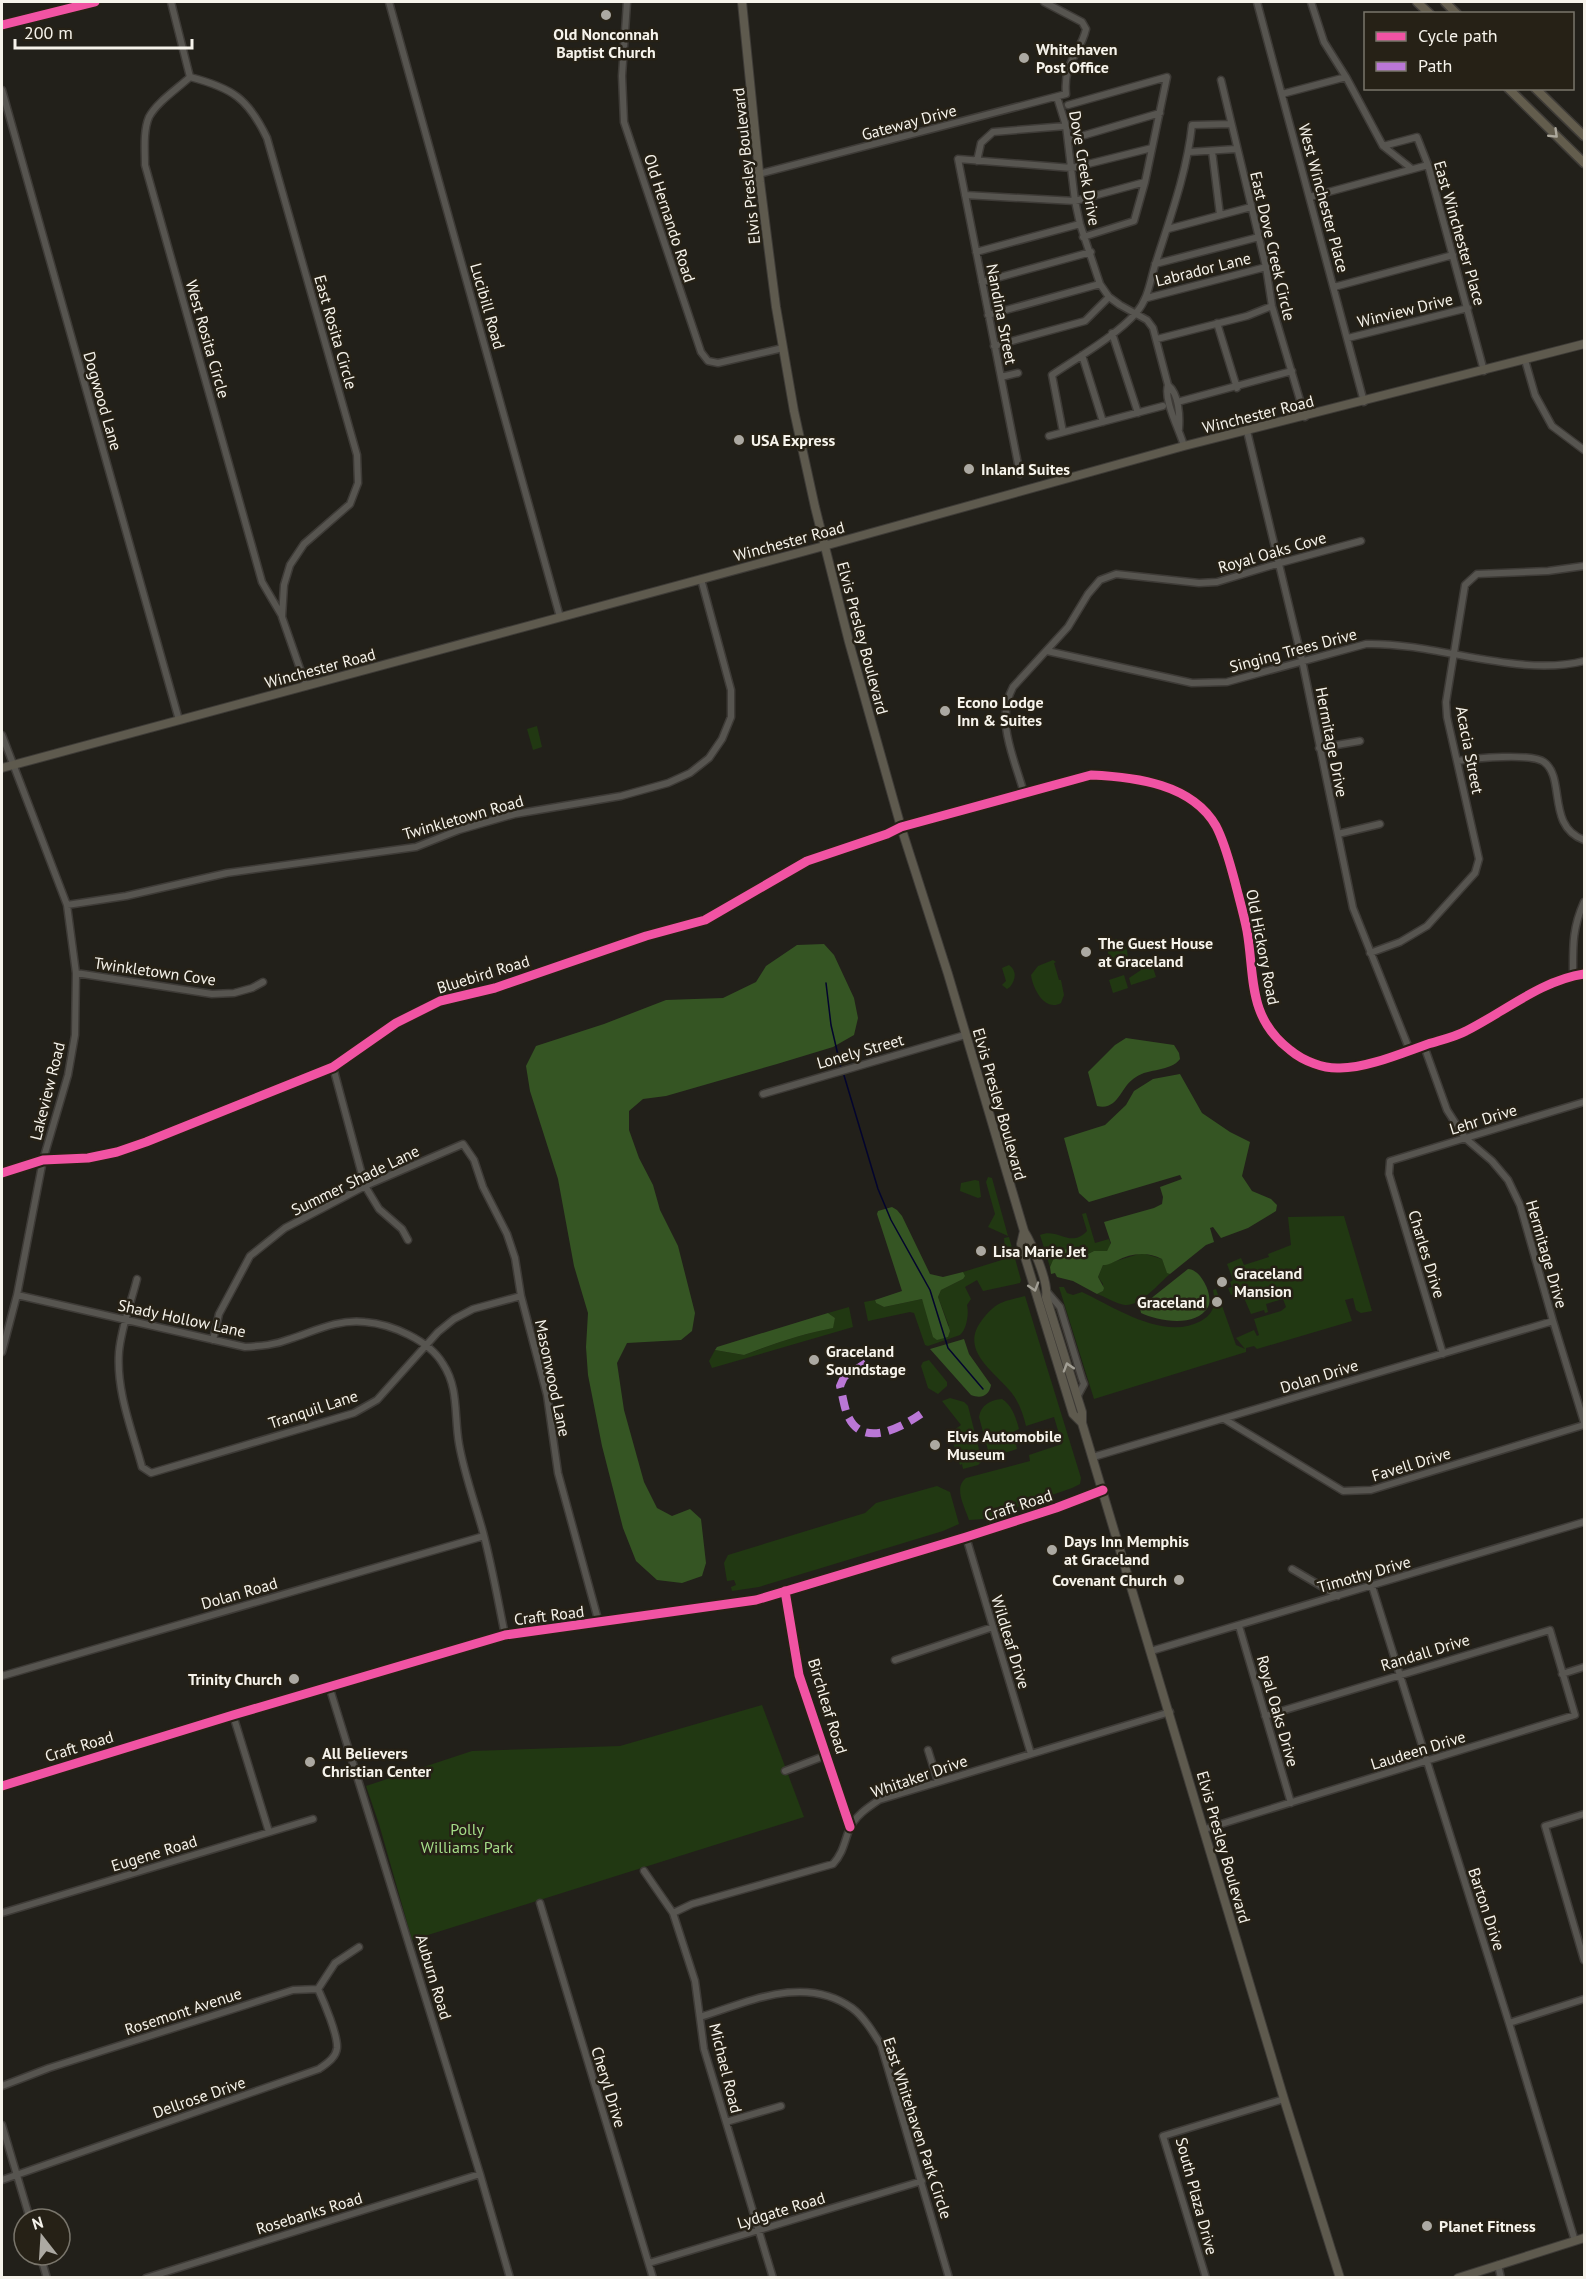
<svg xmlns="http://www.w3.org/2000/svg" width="1586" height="2279" viewBox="0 0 1586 2279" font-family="'PT Sans',sans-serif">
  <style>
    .green { fill: #213812 }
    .forest { fill: #355523 }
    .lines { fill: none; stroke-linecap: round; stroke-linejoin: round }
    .stream { stroke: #03042e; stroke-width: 1.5 }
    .minor-casing { stroke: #3e3b37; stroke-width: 9 }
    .major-casing { stroke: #3e3b37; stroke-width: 10 }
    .highway-casing { stroke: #3e3b37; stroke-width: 11 }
    .minor { stroke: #575550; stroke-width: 6 }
    .major { stroke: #5e5a4e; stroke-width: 8 }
    .highway { stroke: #635d4d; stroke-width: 8 }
    .quiet { stroke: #ba77d6; stroke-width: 8; stroke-dasharray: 15 8; stroke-linecap: butt }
    .cycleway-casing { stroke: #262116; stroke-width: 13 }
    .cycleway { stroke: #f153a3; stroke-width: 9 }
    .oneway { stroke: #aca89c }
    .oneway2 { stroke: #a29f95 }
    .poi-dot { fill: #aca9a2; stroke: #262116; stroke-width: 2 }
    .labels { text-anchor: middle; stroke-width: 5; stroke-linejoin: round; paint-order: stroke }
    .poi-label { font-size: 16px; font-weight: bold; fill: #f6f3eb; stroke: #262116; text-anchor: start }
    .street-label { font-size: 16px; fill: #f6f3eb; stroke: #262116 }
    .park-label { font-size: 16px; fill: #a5dd89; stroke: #262116 }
  </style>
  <rect width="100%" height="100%" fill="#22201a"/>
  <path class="green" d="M537 726 542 747 533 750 527 729Z
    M1117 939C1126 942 1129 952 1127 961L1120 966 1113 962 1108 953V945L1113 940Z
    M1150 958 1156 977 1131 985 1129 978 1141 970 1139 962Z
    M1053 960 1056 962 1054 963 1059 980H1061L1064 995 1061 1003C1045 1012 1033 989 1031 975L1038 966Z
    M1009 965C1017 971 1016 979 1010 987L1007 989 1002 985 1006 981 1002 968Z
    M1124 975 1128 988 1113 993 1109 980Z
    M988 1177 992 1178 1008 1236 988 1227 995 1214 986 1182Z
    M975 1180 979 1181 981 1197 978 1198 960 1191 961 1183Z
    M1086 1213 1095 1243 1109 1239 1111 1245 1107 1251H1094L1086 1255 1074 1251 1051 1264 1050 1267 1040 1235C1058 1227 1070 1249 1087 1231L1082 1214Z
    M1344 1216 1372 1311 1361 1313 1356 1310 1353 1298 1345 1300 1352 1321 1257 1349 1254 1346 1246 1348V1352L1094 1399 1059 1287H1064L1067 1293 1073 1295 1082 1292C1116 1308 1164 1341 1201 1321 1214 1314 1216 1304 1213 1290L1216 1289 1236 1345 1245 1349 1236 1338 1254 1330 1257 1336 1259 1335 1254 1319 1281 1311 1286 1307 1283 1299 1266 1304 1268 1312 1265 1313 1264 1310 1251 1314 1241 1291 1231 1295 1228 1288 1232 1287 1230 1282 1233 1280 1227 1264 1241 1258 1244 1265 1269 1257 1268 1254 1291 1245 1288 1217Z
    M1009 1237 1021 1280 1020 1283 983 1291 977 1280 965 1287 971 1299 967 1305C969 1313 967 1329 960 1335L928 1346 925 1345 914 1313 910 1312 868 1321 864 1302 875 1300 876 1303 884 1307 922 1299 928 1313V1319L949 1326 938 1297 941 1290 963 1279V1272L1005 1259 1000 1254 1005 1249 1004 1238Z
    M1142 1253 1162 1259 1167 1272 1170 1274C1159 1283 1141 1306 1125 1305 1116 1304 1106 1297 1097 1294L1103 1291V1284L1098 1277 1103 1265Z
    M1025 1296 1081 1478 1080 1484 1072 1488 983 1519 969 1520C965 1507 953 1488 966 1478L1030 1461 1029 1455 1062 1444 1054 1417 1026 1426C1023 1414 1019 1402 1011 1392 993 1370 959 1350 982 1320 997 1301 1003 1302 1025 1296Z
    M849 1307 853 1327 712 1368 709 1361 715 1350 744 1355C772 1344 802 1334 832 1328L835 1318 828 1313Z
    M929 1360 947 1382V1386L938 1394 928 1388 921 1366 923 1362Z
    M950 1398 964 1402 968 1406 982 1461 978 1465 963 1469 962 1464 960 1465 950 1433 961 1425 942 1401Z
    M1002 1399C1012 1405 1016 1418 1019 1429L1013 1432 1017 1449 995 1456V1460L991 1461 979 1417C981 1405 990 1400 1002 1399Z
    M937 1486 950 1492 959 1524 943 1531 759 1587 732 1591 731 1587 736 1585 734 1580 727 1581 724 1563 728 1555 865 1513 876 1503Z
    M762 1705 804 1817 412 1940 379 1824 366 1786 472 1751 620 1746Z"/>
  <path class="forest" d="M824 944 834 955 854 998 858 1018 854 1035 833 1047 777 1064 666 1096 643 1099 629 1111V1130L639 1158 653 1185 660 1210 678 1246 695 1313 692 1331 681 1340 627 1343 617 1363 624 1410 644 1482 657 1508 672 1516 690 1509 701 1519 706 1563 702 1576 682 1583 657 1580 636 1561 623 1528 602 1446 588 1375 586 1347 588 1313 574 1266 558 1179 530 1091 526 1066 536 1046 604 1024 666 1000 723 998 756 982 766 966 797 945Z
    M1126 1038 1174 1045 1179 1053 1180 1059C1170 1072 1149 1068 1136 1077 1120 1086 1119 1111 1097 1106L1088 1072 1115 1045Z
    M1180 1074 1202 1113 1230 1132 1250 1142 1242 1176 1252 1191 1271 1199 1277 1205 1276 1211 1248 1228 1221 1238 1213 1227 1210 1228 1214 1242 1206 1245 1170 1274 1167 1273 1162 1259C1147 1251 1131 1253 1116 1261 1111 1263 1109 1265 1103 1265L1098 1277 1104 1288 1103 1291 1097 1294 1073 1281 1057 1277 1055 1273 1051 1274 1050 1267 1057 1251 1068 1249 1084 1256 1094 1251H1107L1111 1243 1104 1222 1154 1208 1162 1204 1163 1197 1160 1187 1182 1179 1180 1175 1089 1202 1079 1193 1064 1138 1105 1125 1126 1105 1134 1091 1153 1079Z
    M892 1207 897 1210 902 1216 930 1274 943 1277 963 1272 965 1276 963 1279 941 1290 938 1297 950 1331 948 1337 937 1340 933 1337 922 1299 884 1307 876 1303 875 1300 902 1291 877 1214 878 1211Z
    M1188 1269C1201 1269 1214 1296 1208 1307 1196 1328 1158 1321 1141 1313L1140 1308 1144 1304Z
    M828 1313 835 1318 833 1328C802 1334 772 1344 744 1355L715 1350 717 1347Z
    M964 1339 969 1354 991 1385C989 1396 981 1399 971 1395L930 1349Z"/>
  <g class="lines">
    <path class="stream" d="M826 983 831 1025 841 1068
      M843 1072 878 1189 891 1220 930 1290 948 1348 983 1389"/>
    <g class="minor-casing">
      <path id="minor" d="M171 2 190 77
        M389 2 560 617
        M627 2 622 76 624 122 701 352 708 361 718 363 783 348
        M1257 2 1364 402
        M1311 2 1324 42 1346 77 1383 146 1412 169
        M190 77C232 88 248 98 267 138L357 455 358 483 350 504 304 544 290 565 284 585 282 617 306 686
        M190 77C177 89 157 102 149 117 143 131 145 151 145 165L262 582 282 616
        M1221 80 1266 267 1272 306 1305 417
        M2 90 179 720
        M1282 94 1346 77
        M1057 97 1066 126 1075 201 1080 224 1100 284 1109 297 1120 305 1147 320 1153 328 1168 385C1163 400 1180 431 1184 446
        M1068 105 1167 77 1145 182 1134 221 1083 237
        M1068 140 1160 113
        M1383 146 1417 137 1428 165 1484 371
        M1212 151 1220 215
        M1189 152 1236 149
        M977 161 981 143 993 132 1066 126
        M759 174 1066 94C1063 61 1080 55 1086 29L1082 22 1044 2
        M965 195 1075 201 1145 182
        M1310 197 1428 165
        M1168 229 1251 207
        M976 252 1080 224
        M1155 264 1259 237
        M982 282 1091 252
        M1334 287 1453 255
        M1147 298 1266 267
        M988 315 1100 284
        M1217 323 1237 388
        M1112 333 1138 413
        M1348 338 1468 308
        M1157 339 1247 316 1272 306
        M994 346 1085 321 1109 297
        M1082 355 1103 422
        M1525 360 1535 395 1552 426 1584 450
        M1001 377 1018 373
        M1168 385C1179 394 1180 416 1179 429
        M1181 401 1292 371
        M1247 431 1302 660 1353 908 1410 1051
        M1063 432 1052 375C1077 358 1117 335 1136 313 1149 298 1150 280 1156 262 1170 218 1187 172 1192 125L1231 124
        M1049 436 1163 406
        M1020 474 958 159 1072 168 1152 148
        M1047 651 1192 683 1227 682 1366 644C1435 642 1518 678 1584 661
        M2 735 67 905 76 973 75 1035 68 1075 43 1160 17 1295 2 1352
        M1319 748 1360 741
        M1458 761C1474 758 1532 753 1544 762 1566 778 1546 826 1584 840
        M1024 793C1014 757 995 721 1013 687L1068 627 1088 594 1100 580 1116 574 1199 583 1217 582 1280 563 1361 541
        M1338 834 1380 824
        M67 905 126 896 227 873 416 847 459 830 515 814 621 796 668 783 690 773 709 758 722 739 731 717V690L701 579
        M1370 953 1400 942 1427 926 1475 873 1479 859 1447 717 1446 702 1465 585 1477 574 1548 571 1584 566
        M76 973 212 994 234 993 252 988 263 982
        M1573 975C1573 946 1572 929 1584 902
        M1424 1046 1447 1110 1465 1138 1492 1161 1508 1180 1520 1205 1553 1321 1584 1422
        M333 1067 365 1186 379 1209 402 1229 408 1240
        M763 1094 965 1035
        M2 1173 43 1160 88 1158 117 1152 146 1142 333 1067 396 1023 440 1001 495 988 646 936 705 920 807 861 887 834 901 827 1091 775C1136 777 1192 784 1216 826 1225 843 1230 864 1235 882 1239 898 1244 915 1247 931 1255 977 1247 1017 1290 1050 1303 1061 1324 1069 1340 1068 1367 1068 1402 1053 1428 1044 1441 1040 1455 1037 1466 1031 1504 1012 1542 980 1584 974
        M137 1279C131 1303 121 1328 119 1352 116 1391 132 1430 142 1467L151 1473 354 1413 377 1400 438 1332 454 1319 473 1309 521 1296
        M1048 1293 1060 1307 1082 1379 1084 1384 1077 1397
        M17 1295 245 1347C261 1346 275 1345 290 1339 315 1331 337 1319 365 1322 391 1324 429 1340 443 1364 459 1388 454 1416 459 1444 464 1473 475 1503 483 1532 492 1566 498 1601 505 1635
        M213 1340 219 1314 250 1256 285 1228 365 1186 463 1144 474 1160 483 1187 507 1234 515 1258 521 1296 547 1395 558 1473 599 1623
        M1443 1354 1389 1174 1390 1161 1584 1102
        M1224 1419 1343 1491 1371 1490 1584 1425
        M1093 1457 1553 1321
        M966 1537 1031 1754
        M1292 1569 1338 1596
        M1372 1586 1509 2023 1575 2241
        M785 1591 799 1675 850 1827
        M1239 1626 1291 1803
        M1151 1651 1584 1522
        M895 1660 993 1627
        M1562 1674 1584 1667
        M2 1676 484 1536
        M329 1686 480 2174 510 2278
        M233 1715 269 1832
        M928 1750 938 1782
        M785 1771 827 1755
        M2 1786 233 1715 505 1635 756 1600 966 1537 1056 1508 1103 1490
        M1584 1814 1545 1826 1584 1960
        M1205 1829 1575 1715 1550 1630 1265 1716
        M644 1871 673 1913 695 1981 704 2049 773 2278
        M540 1903 653 2278
        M2 1913 313 1819
        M673 1913 692 1904 833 1864C843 1853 844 1843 849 1830 855 1816 867 1808 879 1800L1170 1712
        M700 2017C748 2002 805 1974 852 2008 864 2017 873 2032 881 2045L949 2278
        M1509 2023 1584 1999
        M2 2086 49 2068 293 1990 318 1989 335 1963 359 1947
        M726 2122 781 2106
        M2 2125 30 2219
        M2 2180 319 2069C326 2064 336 2058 337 2048 338 2035 324 2002 318 1989
        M40 2255 47 2278
        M649 2263 922 2181
        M1498 2265 1501 2278
        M146 2278 480 2174
        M1206 2278 1163 2136 1284 2099"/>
    </g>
    <g class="major-casing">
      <path id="major" d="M742 2 760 182 776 307 794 411 815 507 849 642 901 827 948 974 1024 1231C1032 1244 1049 1282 1046 1297L1082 1412V1423L1284 2099 1340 2278
        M2 25 95 2
        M2 768 824 546 1184 446 1584 344
        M1024 1231 1021 1244 1073 1414 1082 1423
        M1458 2278 1584 2238"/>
    </g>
    <g class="highway-casing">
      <path id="highway" d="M1417 2 1430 14
        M1445 2 1457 14
        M1508 88 1584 163
        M1535 88 1584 136"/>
    </g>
    <use href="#minor" class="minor"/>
    <use href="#major" class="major"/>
    <use href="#highway" class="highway"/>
    <path class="quiet" d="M866 1363 844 1377 840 1386C843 1396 844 1409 849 1418 864 1448 902 1427 921 1414"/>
    <g class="cycleway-casing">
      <path id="cycleway" d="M2 25 95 2
        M2 1173 43 1160 88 1158 117 1152 146 1142 333 1067 396 1023 440 1001 495 988 646 936 705 920 807 861 887 834 901 827 1091 775C1136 777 1192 784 1216 826 1225 843 1230 864 1235 882 1239 898 1244 915 1247 931 1255 977 1247 1017 1290 1050 1303 1061 1324 1069 1340 1068 1367 1068 1402 1053 1428 1044 1441 1040 1455 1037 1466 1031 1504 1012 1542 980 1584 974
        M785 1591 799 1675 850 1827
        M2 1786 233 1715 505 1635 756 1600 966 1537 1056 1508 1103 1490"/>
    </g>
    <use href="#cycleway" class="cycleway"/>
  </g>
  <defs><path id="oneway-chevron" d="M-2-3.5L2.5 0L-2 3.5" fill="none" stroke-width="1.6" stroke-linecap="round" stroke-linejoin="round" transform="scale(1.5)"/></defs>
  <use class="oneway" href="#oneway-chevron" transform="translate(1554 134) rotate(44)"/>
  <g class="oneway2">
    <use href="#oneway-chevron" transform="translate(1034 1287) rotate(73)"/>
    <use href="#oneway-chevron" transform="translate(1068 1367) rotate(-107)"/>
  </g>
  <g class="poi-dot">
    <circle cx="606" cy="15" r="6"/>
    <circle cx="1024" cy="58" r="6"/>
    <circle cx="739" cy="440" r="6"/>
    <circle cx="969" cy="469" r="6"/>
    <circle cx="945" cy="711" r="6"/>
    <circle cx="1086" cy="952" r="6"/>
    <circle cx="981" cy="1251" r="6"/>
    <circle cx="1222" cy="1282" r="6"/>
    <circle cx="1217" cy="1302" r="6"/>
    <circle cx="814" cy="1360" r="6"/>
    <circle cx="935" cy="1445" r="6"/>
    <circle cx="1052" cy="1550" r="6"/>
    <circle cx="1179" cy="1580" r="6"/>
    <circle cx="294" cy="1679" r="6"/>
    <circle cx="310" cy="1762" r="6"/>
    <circle cx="1427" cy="2226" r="6"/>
  </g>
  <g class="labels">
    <g class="poi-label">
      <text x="606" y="40" text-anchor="middle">Old Nonconnah<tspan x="606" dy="18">Baptist Church</tspan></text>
      <text x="1036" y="55">Whitehaven<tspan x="1036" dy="18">Post Office</tspan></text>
      <text x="751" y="446">USA Express</text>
      <text x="981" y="475">Inland Suites</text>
      <text x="957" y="708">Econo Lodge<tspan x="957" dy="18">Inn &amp; Suites</tspan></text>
      <text x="1098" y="949">The Guest House<tspan x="1098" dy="18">at Graceland</tspan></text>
      <text x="993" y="1257">Lisa Marie Jet</text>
      <text x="1234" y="1279">Graceland<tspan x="1234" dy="18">Mansion</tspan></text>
      <text x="1205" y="1308" text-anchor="end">Graceland</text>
      <text x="826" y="1357">Graceland<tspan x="826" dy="18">Soundstage</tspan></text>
      <text x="947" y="1442">Elvis Automobile<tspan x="947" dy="18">Museum</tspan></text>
      <text x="1064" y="1547">Days Inn Memphis<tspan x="1064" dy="18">at Graceland</tspan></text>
      <text x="1167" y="1586" text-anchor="end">Covenant Church</text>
      <text x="282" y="1685" text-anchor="end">Trinity Church</text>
      <text x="322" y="1759">All Believers<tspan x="322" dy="18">Christian Center</tspan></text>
      <text x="1439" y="2232">Planet Fitness</text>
    </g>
    <g class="street-label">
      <text transform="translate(909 122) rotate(-15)" y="6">Gateway Drive</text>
      <text transform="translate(746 166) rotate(-96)" y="6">Elvis Presley Boulevard</text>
      <text transform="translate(1085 168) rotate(80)" y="6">Dove Creek Drive</text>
      <text transform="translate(1324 198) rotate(75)" y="6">West Winchester Place</text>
      <text transform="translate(670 218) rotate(72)" y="6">Old Hernando Road</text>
      <text transform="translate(1460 233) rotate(74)" y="6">East Winchester Place</text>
      <text transform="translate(1273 246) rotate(77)" y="6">East Dove Creek Circle</text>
      <text transform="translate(1203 269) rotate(-14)" y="6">Labrador Lane</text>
      <text transform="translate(488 306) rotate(74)" y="6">Lucibill Road</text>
      <text transform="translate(1405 310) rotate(-14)" y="6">Winview Drive</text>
      <text transform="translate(1002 314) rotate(79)" y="6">Nandina Street</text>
      <text transform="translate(336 332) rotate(74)" y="6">East Rosita Circle</text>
      <text transform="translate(208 339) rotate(74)" y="6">West Rosita Circle</text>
      <text transform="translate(103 401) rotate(74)" y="6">Dogwood Lane</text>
      <text transform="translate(1258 414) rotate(-14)" y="6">Winchester Road</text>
      <text transform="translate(789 541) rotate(-15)" y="6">Winchester Road</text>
      <text transform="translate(1272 552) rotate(-16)" y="6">Royal Oaks Cove</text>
      <text transform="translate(863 638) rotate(75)" y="6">Elvis Presley Boulevard</text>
      <text transform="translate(1293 650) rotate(-15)" y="6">Singing Trees Drive</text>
      <text transform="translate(320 668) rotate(-15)" y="6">Winchester Road</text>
      <text transform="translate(1332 742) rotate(79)" y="6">Hermitage Drive</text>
      <text transform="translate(1470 750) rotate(79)" y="6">Acacia Street</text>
      <text transform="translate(463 817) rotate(-16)" y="6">Twinkletown Road</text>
      <text transform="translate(1263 947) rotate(79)" y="6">Old Hickory Road</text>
      <text transform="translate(155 971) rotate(8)" y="6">Twinkletown Cove</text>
      <text transform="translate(483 974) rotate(-17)" y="6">Bluebird Road</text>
      <text transform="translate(860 1051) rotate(-16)" y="6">Lonely Street</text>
      <text transform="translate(47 1091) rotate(-76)" y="6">Lakeview Road</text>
      <text transform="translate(1000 1104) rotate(74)" y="6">Elvis Presley Boulevard</text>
      <text transform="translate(1483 1119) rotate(-17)" y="6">Lehr Drive</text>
      <text transform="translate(355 1180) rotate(-26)" y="6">Summer Shade Lane</text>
      <text transform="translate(1427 1254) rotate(73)" y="6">Charles Drive</text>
      <text transform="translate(1547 1254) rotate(74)" y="6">Hermitage Drive</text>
      <text transform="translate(182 1318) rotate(12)" y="6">Shady Hollow Lane</text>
      <text transform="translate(1319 1376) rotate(-17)" y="6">Dolan Drive</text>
      <text transform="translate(553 1378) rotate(78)" y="6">Masonwood Lane</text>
      <text transform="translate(313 1409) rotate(-18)" y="6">Tranquil Lane</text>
      <text transform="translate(1411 1464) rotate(-17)" y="6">Favell Drive</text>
      <text transform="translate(1018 1505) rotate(-18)" y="6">Craft Road</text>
      <text transform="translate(1364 1574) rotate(-16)" y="6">Timothy Drive</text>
      <text transform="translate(239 1593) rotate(-16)" y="6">Dolan Road</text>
      <text transform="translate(549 1615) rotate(-7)" y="6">Craft Road</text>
      <text transform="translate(1011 1642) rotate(73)" y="6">Wildleaf Drive</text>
      <text transform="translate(1425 1652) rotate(-17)" y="6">Randall Drive</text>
      <text transform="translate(828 1706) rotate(73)" y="6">Birchleaf Road</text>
      <text transform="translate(1278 1711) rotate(74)" y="6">Royal Oaks Drive</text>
      <text transform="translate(79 1746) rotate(-17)" y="6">Craft Road</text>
      <text transform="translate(1418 1750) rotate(-17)" y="6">Laudeen Drive</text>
      <text transform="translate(919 1776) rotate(-19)" y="6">Whitaker Drive</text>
      <text transform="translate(1224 1847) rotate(74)" y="6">Elvis Presley Boulevard</text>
      <text transform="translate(154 1853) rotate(-17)" y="6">Eugene Road</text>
      <text transform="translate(1487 1909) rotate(72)" y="6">Barton Drive</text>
      <text transform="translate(434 1977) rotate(73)" y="6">Auburn Road</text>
      <text transform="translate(183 2011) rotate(-18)" y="6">Rosemont Avenue</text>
      <text transform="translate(726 2068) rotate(76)" y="6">Michael Road</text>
      <text transform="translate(609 2087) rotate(73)" y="6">Cheryl Drive</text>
      <text transform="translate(199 2097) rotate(-19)" y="6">Dellrose Drive</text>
      <text transform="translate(918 2128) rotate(72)" y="6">East Whitehaven Park Circle</text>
      <text transform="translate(1197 2196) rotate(75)" y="6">South Plaza Drive</text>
      <text transform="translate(781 2210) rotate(-17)" y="6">Lydgate Road</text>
      <text transform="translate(309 2213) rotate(-17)" y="6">Rosebanks Road</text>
    </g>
    <g class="park-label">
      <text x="467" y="1835">Polly<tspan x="467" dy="18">Williams Park</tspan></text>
    </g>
  </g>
  <rect width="1586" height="2279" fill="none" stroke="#f6f3eb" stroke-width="6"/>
  <rect x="1364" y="12" width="210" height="78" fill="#262116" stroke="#79756b" stroke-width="1.5"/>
  <rect x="1376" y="32" width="30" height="9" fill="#f153a3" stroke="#79756b" stroke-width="1.5"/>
  <text x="1418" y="42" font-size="18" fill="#f6f3eb">Cycle path</text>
  <rect x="1376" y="62" width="30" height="9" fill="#ba77d6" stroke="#79756b" stroke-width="1.5"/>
  <text x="1418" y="72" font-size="18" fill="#f6f3eb">Path</text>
  <g transform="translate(42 2237) rotate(343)"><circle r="28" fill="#262116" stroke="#79756b" stroke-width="1.5"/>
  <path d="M0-4.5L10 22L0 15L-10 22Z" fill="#aca9a2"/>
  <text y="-9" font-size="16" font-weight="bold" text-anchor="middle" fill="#f6f3eb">N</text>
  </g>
  <path d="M15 39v9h177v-9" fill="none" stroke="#f6f3eb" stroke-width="3"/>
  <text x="24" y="39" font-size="18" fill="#f6f3eb" stroke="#262116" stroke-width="4.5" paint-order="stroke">200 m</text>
</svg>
